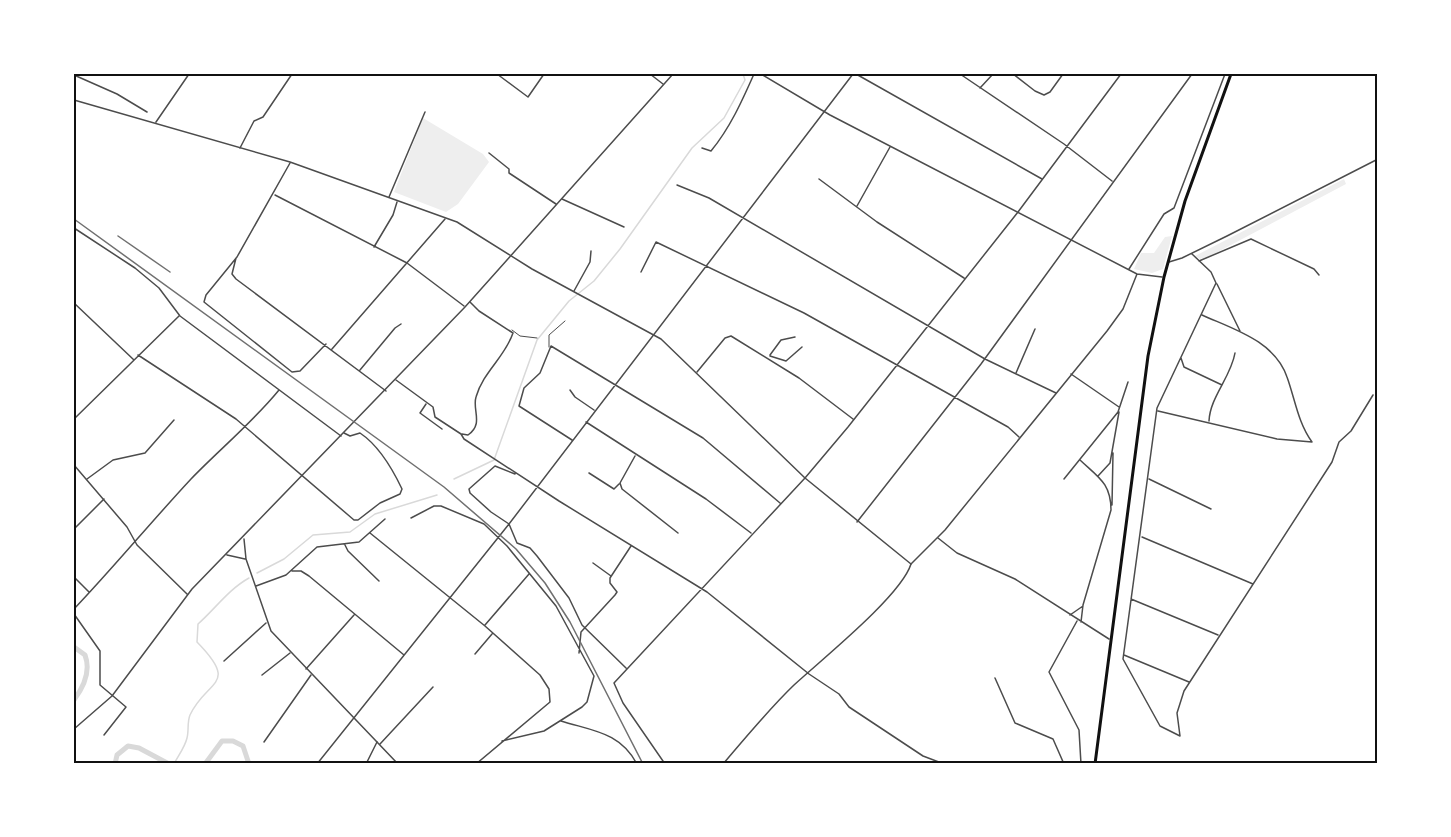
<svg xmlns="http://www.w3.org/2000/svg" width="1451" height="837" viewBox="0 0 1451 837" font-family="'Alegreya Sans',sans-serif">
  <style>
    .green { fill: #eee }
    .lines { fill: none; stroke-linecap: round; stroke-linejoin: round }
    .stream { stroke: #d9d9d9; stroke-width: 1.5 }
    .river { stroke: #d9d9d9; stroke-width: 5 }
    .service { stroke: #4c4c4c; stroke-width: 1 }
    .minor { stroke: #4c4c4c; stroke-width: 1.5 }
    .tertiary { stroke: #4c4c4c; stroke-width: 1.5 }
    .trunk { stroke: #111; stroke-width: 3 }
    .rail { stroke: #707070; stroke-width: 1.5 }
    .neatline { fill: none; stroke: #111; stroke-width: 2 }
  </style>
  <rect width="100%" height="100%" fill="#fff"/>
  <path class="green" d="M423 118 483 154 489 162 458 204 446 212 394 192Z
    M1344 179 1346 184 1210 256 1200 259 1195 256Z
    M1172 236 1163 269 1152 273 1134 269 1141 253H1154L1165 237Z"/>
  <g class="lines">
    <path class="stream" d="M454 479 494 460 537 340 569 301 594 281 620 249 692 148 724 118 745 80 743 74
      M257 573 284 559 313 535 350 532 375 514 437 495
      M174 764C178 756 185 747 187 738 189 731 187 722 190 715 207 679 240 686 197 642L198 624C215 609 229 589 249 578"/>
    <path class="river" d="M74 647 85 655C91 671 83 688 74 700
      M115 764 117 755 128 746 139 748 169 764
      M205 764 222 741H233L243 746 249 764"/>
    <path class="service" d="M74 108 75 101
      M512 330 520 336 537 338
      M549 347V335L565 321"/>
    <path class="minor" d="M497 74 528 97 544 74
      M650 74 663 84
      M856 74 1042 179
      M960 74 1064 144 1112 181
      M1013 74 1035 91 1044 95 1050 92 1063 74
      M74 75 117 94 147 112
      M980 88 993 74
      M240 148 254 121 263 117 292 74
      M702 148 711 151C730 128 742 101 754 74
      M489 153 509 169V173L556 204
      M290 163 237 257 206 295 204 302 292 372 300 371 326 344
      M819 179 877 222 964 278
      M677 185 709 198 985 359 1056 393
      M275 195 407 263 464 306
      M389 197 425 112
      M562 199 624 227
      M857 206 890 147
      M74 228 135 268 159 288 180 316 341 436
      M374 247 393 215 397 202
      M1192 254 1211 272 1216 283 1157 408 1123 659 1160 726 1180 736 1177 713 1184 691 1332 462 1339 442 1351 431 1373 395
      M236 258 232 274 236 279 386 391
      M1199 261 1251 239 1314 269 1319 275
      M1169 262 1182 258 1227 236 1378 159
      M1129 269 1164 214 1174 208 1225 74
      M641 272 656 242 804 313 1008 427 1019 437
      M1217 284 1240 331
      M574 291 590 262 591 251
      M74 303 134 360
      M332 349 445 219
      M138 355 236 419 354 520H358L380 503 400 494 402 489C393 470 378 445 360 433L350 436 344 433
      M770 355 781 340 795 337
      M770 356 786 361 802 347
      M1181 358 1184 367 1222 385
      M360 370 395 328 401 324
      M697 372 725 338 731 336 799 378 853 419
      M1016 373 1035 329
      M1071 374 1119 407
      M396 380 433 407 435 417 461 434 464 439C496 460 528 481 559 501L707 592 809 674 839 694 849 707 923 756 944 764
      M570 390 575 397 594 410
      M426 404 420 413 442 429
      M1158 411 1277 439 1312 442C1298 423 1295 399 1287 377 1275 341 1233 329 1202 315
      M74 419 179 316
      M1209 421C1210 397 1231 377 1235 353
      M586 422 706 499 751 533
      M462 434 468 435C484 424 472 410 476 397 483 372 505 357 513 333L479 311 470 302
      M572 440 519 406 524 388 540 373 551 346 703 438 780 503
      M635 456 620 483 622 489 678 533
      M1080 460C1098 477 1111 483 1111 510L1083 605 1081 622
      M589 473 614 489 619 484
      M515 474 495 466 469 489 470 493 491 512 509 524 517 543 530 548 537 556 569 598 582 625 626 668
      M1098 476 1110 463 1119 412
      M87 479 113 460 145 453 174 420
      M1064 479 1118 412 1128 382
      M1149 479 1211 509
      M1112 505 1113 453
      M411 518 434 506H441L484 524 507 546 556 606 594 676 587 702 582 707 544 731 502 741
      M857 522 981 364 1192 74
      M74 529 104 499
      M370 533 485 626 540 675 549 689 550 702 476 764
      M1142 537 1253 584
      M938 538 957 553 1015 579 1109 639
      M345 545 348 551 379 581
      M593 563 611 576
      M292 571H301L309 576 404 655
      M74 577 89 592
      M256 586 286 575 317 547 359 542 385 519
      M1131 599 1218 635
      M74 609C114 567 151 522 191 479 220 449 253 422 279 390
      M74 614 100 651V685L126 707 104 735
      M1070 615 1083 606
      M1077 621 1049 672 1079 730 1081 764
      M485 625 529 574
      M579 653 581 632 615 595 617 592 610 583V578L631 546
      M475 654 492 634
      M1124 655 1189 682
      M224 661 266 623
      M306 669 354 615
      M262 675 290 653
      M995 678 1015 723 1053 739 1064 764
      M561 721C593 731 620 732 637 764
      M264 742 311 675
      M380 744 433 687
      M317 764 509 524 853 74
      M366 764 377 742
      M665 764 623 703 614 683 805 478 848 427 1018 212 1121 74
      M723 764C746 737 769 709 794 685 821 660 901 596 911 564"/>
    <path class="tertiary" d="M761 74 830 115 1137 274 1162 277
      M74 100 290 162 457 222 532 269 661 339 805 478 911 564 945 530 1107 331 1123 309 1137 274
      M156 122 189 74
      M74 465 127 527 137 545 187 594
      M244 539 246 559 271 631 398 764
      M227 555 245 559
      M74 729 112 696 192 589 465 307 673 74"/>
    <path class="trunk" d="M1095 764 1148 356 1164 277 1185 201 1231 74"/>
    <path class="rail" d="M74 219 444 487 516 549 545 583 570 622 643 764
      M118 236 170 272"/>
  </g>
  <rect width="1451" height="837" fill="none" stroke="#ffffff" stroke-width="150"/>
  <rect x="75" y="75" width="1301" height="687" class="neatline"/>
</svg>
